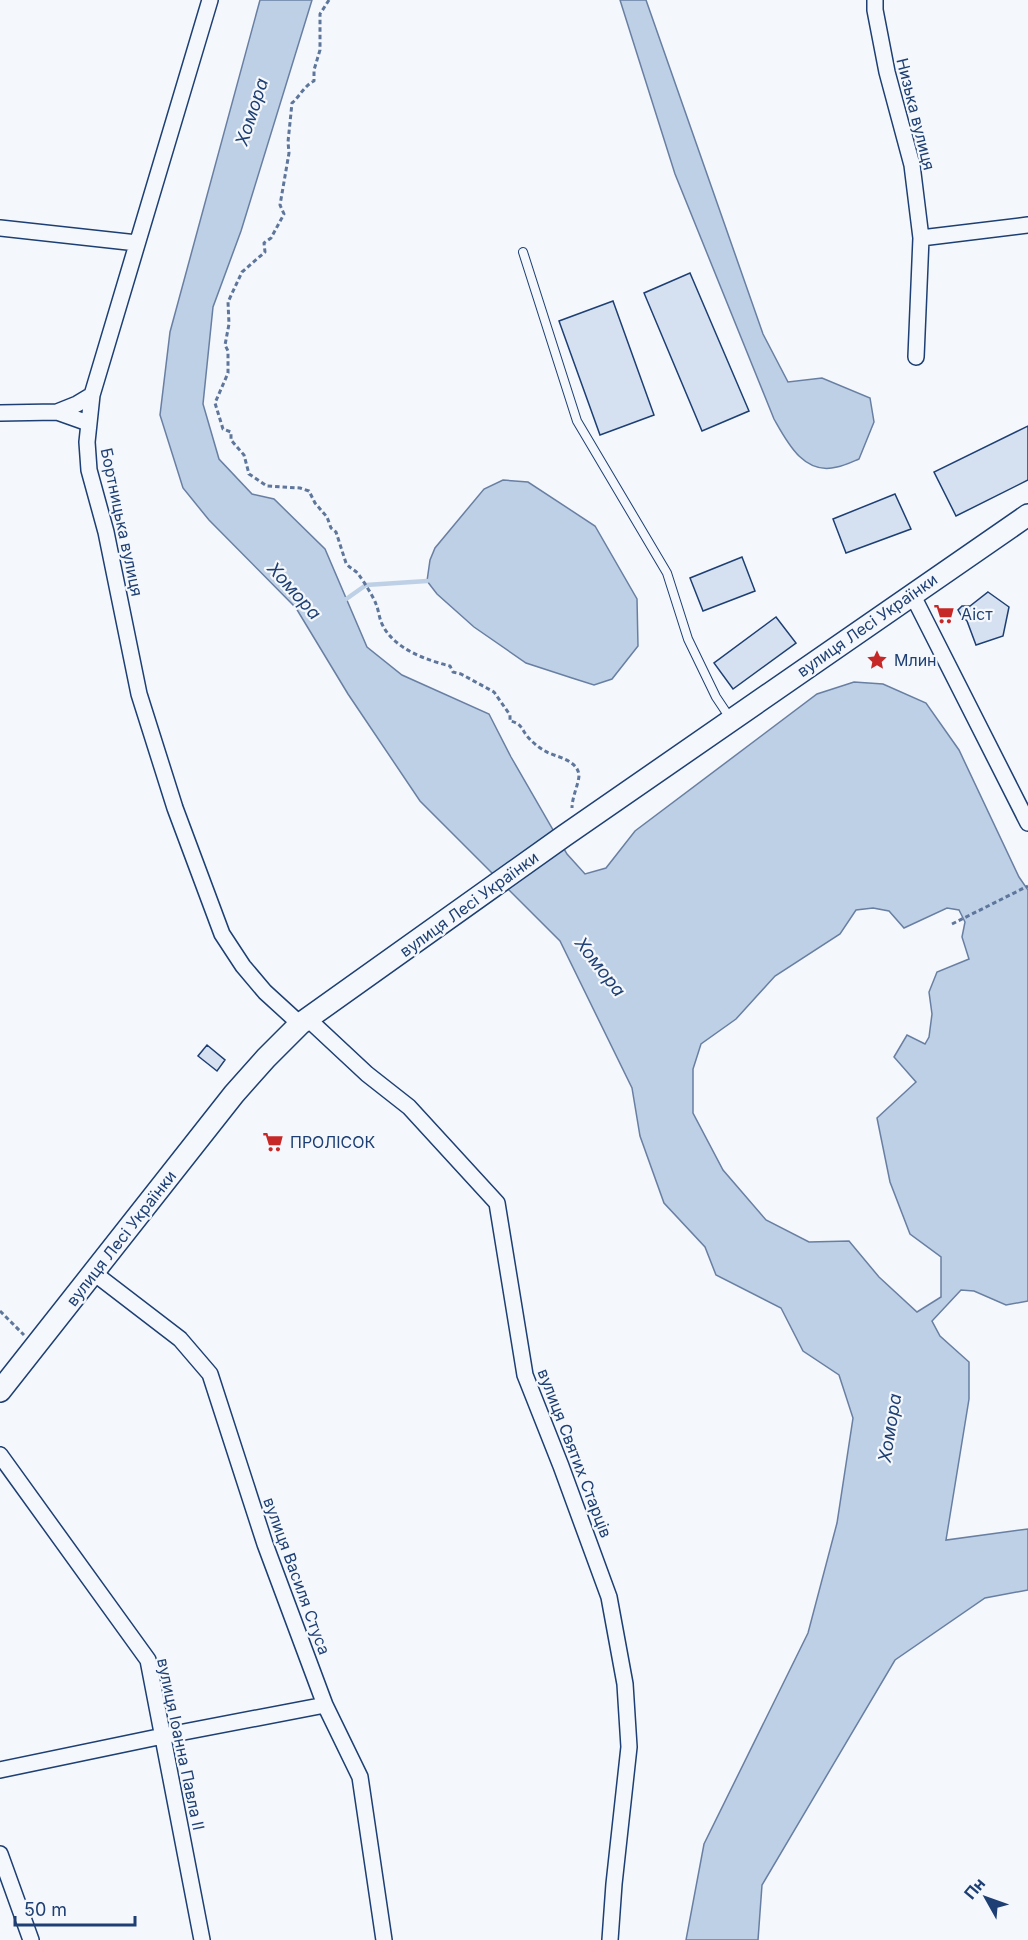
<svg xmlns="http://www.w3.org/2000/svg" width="1028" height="1940" viewBox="0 0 1028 1940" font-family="Inter,sans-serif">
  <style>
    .water { fill: #bed0e5; stroke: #687fa3; stroke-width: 1.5; fill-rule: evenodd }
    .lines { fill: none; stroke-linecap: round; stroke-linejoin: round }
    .stream { stroke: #bed0e5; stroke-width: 4.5 }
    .building { fill: #d5e0f0; stroke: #1d3f73; stroke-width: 1.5 }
    .lane-casing { stroke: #1d3f73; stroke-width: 10 }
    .street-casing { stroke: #1d3f73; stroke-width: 18 }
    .secondary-casing { stroke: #1d3f73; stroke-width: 24 }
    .path { stroke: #5e769c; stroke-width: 3; stroke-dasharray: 4.5 3; stroke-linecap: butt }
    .lane { stroke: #f4f7fb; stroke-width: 8 }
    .street { stroke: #f4f7fb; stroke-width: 15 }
    .secondary { stroke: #f4f7fb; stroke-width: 21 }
    .labels { text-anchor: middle; stroke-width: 4.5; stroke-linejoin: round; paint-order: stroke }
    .street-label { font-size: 16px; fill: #1d3f73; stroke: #f4f7fb }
    .poi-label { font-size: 16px; fill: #1d3f73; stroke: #f4f7fb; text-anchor: start }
    .water-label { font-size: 18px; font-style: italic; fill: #1d3f73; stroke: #f4f7fb }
  </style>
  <rect width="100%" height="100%" fill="#f4f7fb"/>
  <path class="water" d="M260 0H312L241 231 213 307 203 404 219 459 252 494 274 499 325 549 367 647 402 675 489 714 511 757 567 854 585 874 606 868 635 831 817 694 854 682 883 684 926 703 959 750 1019 877 1028 890V1301L1006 1305 974 1291 961 1290 932 1321 940 1336 969 1362V1399L946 1540 1028 1529V1590L985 1598 895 1660 762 1885 758 1940H686L704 1844 808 1633 837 1523 853 1418 839 1375 803 1351 781 1308 716 1275 705 1247 664 1203 640 1136 632 1088 560 941 420 801 348 694 296 608 209 520 183 488 160 415 170 332ZM873 908 889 911 904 928 947 908 959 910 965 922 962 937 969 959 937 972 929 992 932 1014 929 1037 925 1044 907 1035 894 1057 916 1082 877 1118 890 1182 910 1234 941 1257V1297L917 1312 879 1277 849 1241 809 1242 766 1220 723 1170 693 1113V1069L701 1044 736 1019 775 976 840 934 856 910Z
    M620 0H646L763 334 788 382 822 378 870 398 874 422 859 459C852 462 844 466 837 467 804 476 787 442 774 419L675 174Z
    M503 480 528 482 595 526 637 599 638 646 612 679 594 685 572 678 526 663 474 627 437 594 427 581 430 560 435 548 484 489Z"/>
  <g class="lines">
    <path class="stream" d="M342 602 366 585 427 581"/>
  </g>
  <path class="building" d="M690 273 749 411 702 431 644 293Z
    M613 301 654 415 600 435 559 321Z
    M1028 426V480L956 516 934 472Z
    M895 494 911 529 846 553 833 519Z
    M742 557 755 591 703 611 690 578Z
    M988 592 1009 607 1003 636 976 645 967 621 962 617 958 610 962 606H970Z
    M776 617 796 643 733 689 714 663Z
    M207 1045 225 1060 217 1071 198 1056Z"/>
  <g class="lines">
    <g class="lane-casing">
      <path id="lane" d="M523 252 577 421 667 573 688 639 716 697 730 718"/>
    </g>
    <g class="street-casing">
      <path id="street" d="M210 0 92 395 87 442 89 470 106 532 139 694 175 808 222 934 243 966 265 992 300 1024
        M875 0V10L887 72 912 165 921 238 916 357
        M0 228 137 243
        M921 238 1028 225
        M57 412 77 404 92 395
        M0 413 57 412 88 423
        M912 594 1028 823
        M308 1019 367 1074 409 1107 497 1203 525 1375 561 1466 609 1597 625 1684 629 1747 614 1884 610 1940
        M94 1273 180 1339 210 1374 265 1544 325 1705 360 1777 384 1940
        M0 1455 148 1660 202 1940
        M0 1770 163 1736 325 1705
        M0 1854 31 1940"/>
    </g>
    <g class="secondary-casing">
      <path id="secondary" d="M0 1391 234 1094 266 1058 300 1024 564 836 1028 515"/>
    </g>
    <path class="path" d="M329 0 320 14V50L314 70V81C304 86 300 96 292 103L288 142 289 153 280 205 284 214 271 238 264 243 265 252 242 272 228 302 229 324 225 345 228 351V373L215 403 223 429 231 432V440L244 455 249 474 267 486 300 488 309 491 315 503 327 517 331 528 336 532 346 563C350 569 356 570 359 575 364 582 373 596 376 604 379 611 379 619 383 626 395 649 426 660 450 666L453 672 461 674 494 692 510 715V721C521 723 521 728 527 736 531 741 539 748 545 751 555 757 577 759 579 775 579 783 572 797 572 808
      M952 924 1028 886
      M0 1311 24 1335"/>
    <use href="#lane" class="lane"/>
    <use href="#street" class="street"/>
    <use href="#secondary" class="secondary"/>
  </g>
  <defs>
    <g id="supermarket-bare" transform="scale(1.62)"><path d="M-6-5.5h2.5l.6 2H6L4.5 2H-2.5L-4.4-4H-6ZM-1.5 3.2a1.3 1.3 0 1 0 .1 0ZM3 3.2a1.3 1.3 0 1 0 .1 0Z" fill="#c62828" stroke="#f4f7fb" stroke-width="2.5" paint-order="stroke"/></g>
    <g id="sight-bare" transform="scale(1.62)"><path d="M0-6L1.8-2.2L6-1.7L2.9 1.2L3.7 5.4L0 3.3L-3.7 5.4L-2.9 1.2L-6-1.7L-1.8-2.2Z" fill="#c62828" stroke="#f4f7fb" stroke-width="2.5" paint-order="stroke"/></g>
  </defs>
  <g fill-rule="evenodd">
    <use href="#supermarket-bare" x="944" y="614"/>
    <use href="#sight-bare" x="877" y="660"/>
    <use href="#supermarket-bare" x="273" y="1142"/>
  </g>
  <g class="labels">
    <g class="street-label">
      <text transform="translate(916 114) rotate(76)" y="6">Низька вулиця</text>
      <text transform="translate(122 522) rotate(78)" y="6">Бортницька вулиця</text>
      <text transform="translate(867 625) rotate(-35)" y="6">вулиця Лесі Українки</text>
      <text transform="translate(469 904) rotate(-36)" y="6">вулиця Лесі Українки</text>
      <text transform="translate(121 1238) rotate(-52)" y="6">вулиця Лесі Українки</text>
      <text transform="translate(575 1453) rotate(69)" y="6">вулиця Святих Старців</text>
      <text transform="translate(297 1576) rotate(70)" y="6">вулиця Василя Стуса</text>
      <text transform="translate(181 1744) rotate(78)" y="6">вулиця Іоанна Павла II</text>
    </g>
    <g class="poi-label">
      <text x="961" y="620">Аіст</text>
      <text x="894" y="666">Млин</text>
      <text x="290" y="1148">ПРОЛІСОК</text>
    </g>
    <g class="water-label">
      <text transform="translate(252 112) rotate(-72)" y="6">Хомора</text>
      <text transform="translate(294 591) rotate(48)" y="6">Хомора</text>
      <text transform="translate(600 967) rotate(52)" y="6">Хомора</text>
      <text transform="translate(890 1428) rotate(-81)" y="6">Хомора</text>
    </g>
  </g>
  <g transform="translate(986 1898) rotate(310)" stroke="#f4f7fb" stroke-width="4.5" paint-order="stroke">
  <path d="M0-4.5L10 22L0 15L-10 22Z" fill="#1d3f73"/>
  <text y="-9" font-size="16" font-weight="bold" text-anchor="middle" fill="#1d3f73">Пн</text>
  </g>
  <path d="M15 1916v9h120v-9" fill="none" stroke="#1d3f73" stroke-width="3"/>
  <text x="24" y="1916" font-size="18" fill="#1d3f73" stroke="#f4f7fb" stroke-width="4.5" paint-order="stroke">50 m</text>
</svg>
